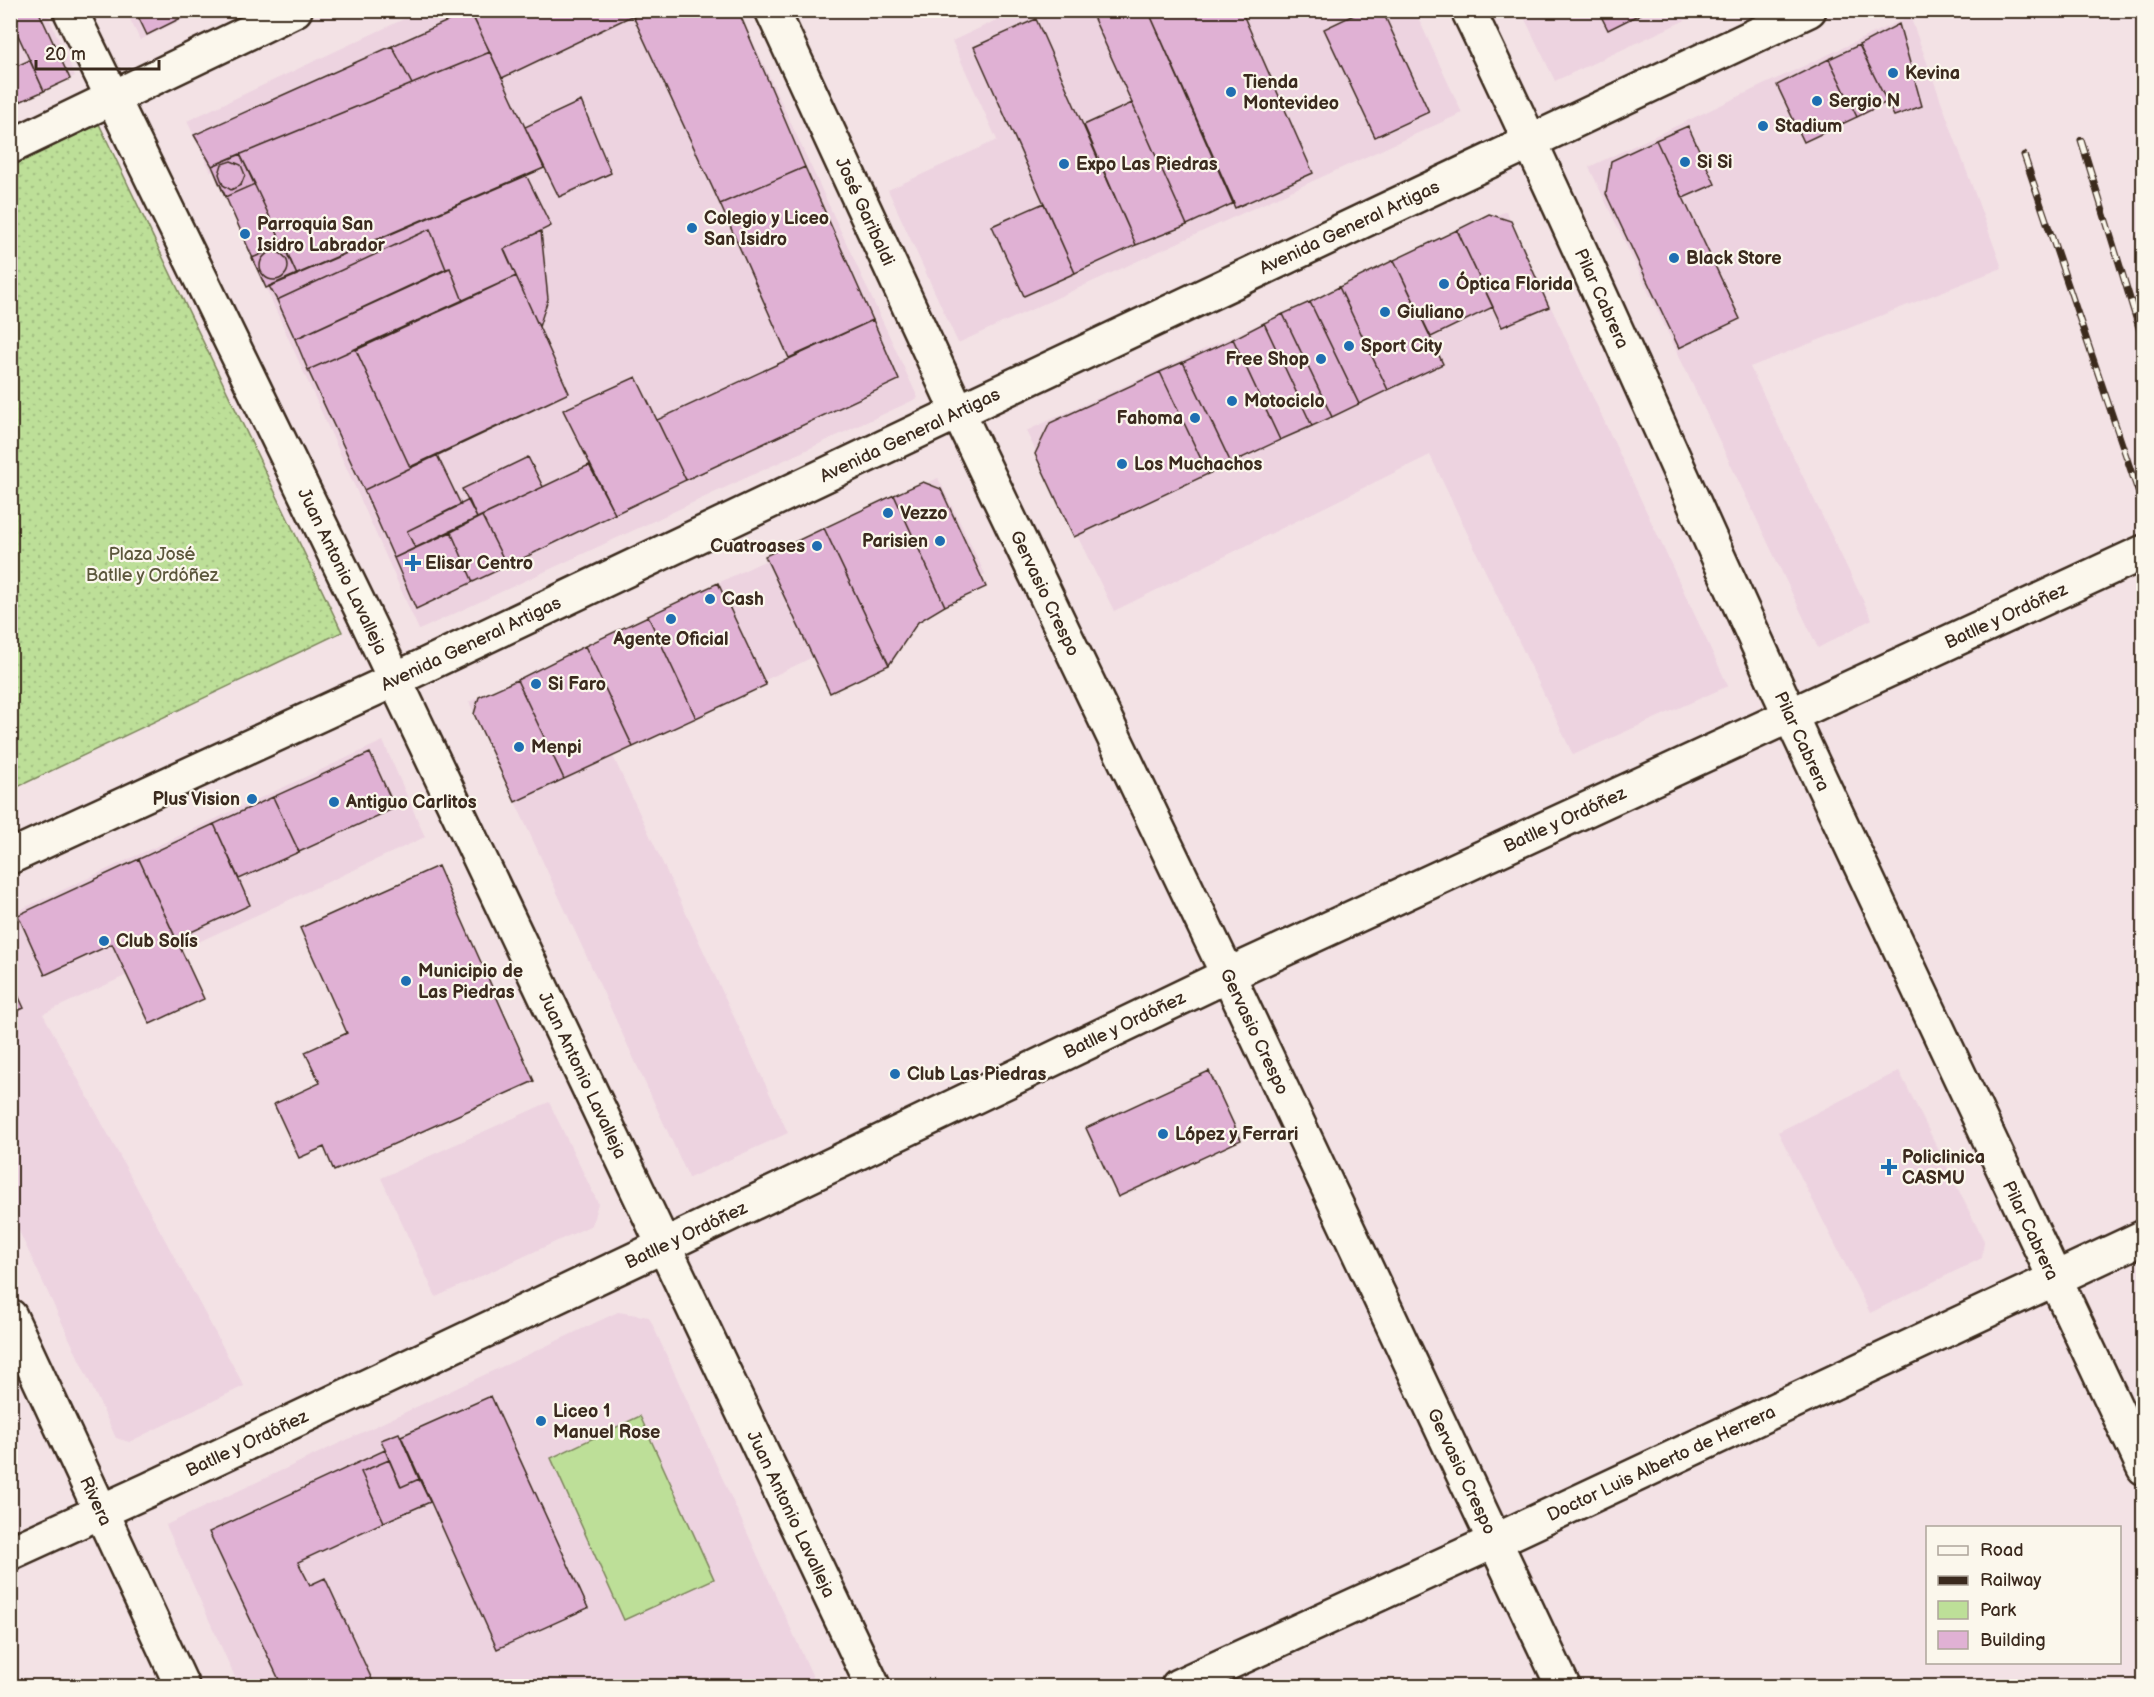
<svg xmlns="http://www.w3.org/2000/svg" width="2154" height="1697" viewBox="0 0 2154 1697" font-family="'Balsamiq Sans',sans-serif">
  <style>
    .built { fill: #edd3e0 }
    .green { fill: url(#green-dots); stroke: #7c845b; stroke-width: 1.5 }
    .pitch { fill: #bddf98; stroke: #7c845b; stroke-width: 1.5 }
    .building { fill: #e0b1d4; stroke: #3b2a1e; stroke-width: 1.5 }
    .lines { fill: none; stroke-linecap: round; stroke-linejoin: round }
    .street-casing { stroke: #3b2a1e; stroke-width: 38 }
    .secondary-casing { stroke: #3b2a1e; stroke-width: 38 }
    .street { stroke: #fbf7ec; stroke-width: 33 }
    .secondary { stroke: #fbf7ec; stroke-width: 33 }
    .rail-casing { stroke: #3b2a1e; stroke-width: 7 }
    .rail { stroke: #fbf7ec; stroke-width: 4.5; stroke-dasharray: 14; stroke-linecap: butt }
    .poi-dot { fill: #1f6fb2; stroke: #fbf7ec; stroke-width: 2 }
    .labels { text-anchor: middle; stroke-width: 4.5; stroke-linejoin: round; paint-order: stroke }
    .poi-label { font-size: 18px; font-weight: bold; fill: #3b2a1e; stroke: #fbf7ec; text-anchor: start }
    .street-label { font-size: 18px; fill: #3b2a1e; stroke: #fbf7ec }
    .park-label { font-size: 18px; fill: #5c573c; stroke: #fbf7ec }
  </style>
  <defs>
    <pattern id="green-dots" width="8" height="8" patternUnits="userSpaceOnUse" patternTransform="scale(1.5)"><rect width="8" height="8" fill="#bddf98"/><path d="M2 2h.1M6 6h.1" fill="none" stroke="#a3c083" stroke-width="1.8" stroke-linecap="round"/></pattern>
  </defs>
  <rect width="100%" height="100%" fill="#f3e2e5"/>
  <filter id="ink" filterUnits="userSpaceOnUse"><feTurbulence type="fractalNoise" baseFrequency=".0167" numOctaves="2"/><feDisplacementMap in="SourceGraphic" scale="12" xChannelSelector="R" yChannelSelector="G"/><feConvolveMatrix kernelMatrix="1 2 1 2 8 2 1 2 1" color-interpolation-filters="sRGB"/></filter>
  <g filter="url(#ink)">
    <path class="built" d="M11 11H46L75 76 11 107Z
      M126 11H201L140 40Z
      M421 11H739L918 398 419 630 266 288 297 275 468 51 211 172 187 121Z
      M1016 11H1415L1462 113 958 343 888 190 997 140 952 41Z
      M1521 11H1705L1555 81Z
      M1910 16 2002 268 1750 367 1872 619 1818 648 1589 167Z
      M1506 211 1728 686 1573 755 1430 455 1114 611 1026 431Z
      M938 478 985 574 612 754 788 1133 689 1178 469 702Z
      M383 741 425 837 43 1014 244 1386 129 1442 116 1438 11 1214V914Z
      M1899 1071 1984 1241 1982 1258 1870 1313 1778 1132Z
      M549 1102 598 1203 592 1225 436 1297 381 1178Z
      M618 1312 649 1317 817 1686H239L166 1525Z"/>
    <path class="green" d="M99 124 342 632 11 790V166Z"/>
    <path class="pitch" d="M640 1416 714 1579 624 1620 551 1458Z"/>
    <path class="building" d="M10 10H38L70 79 44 91 10 18Z
      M135 10H197L147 35Z
      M470 10H644L502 78Z
      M644 10H738L805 167 720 204 633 16Z
      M1090 10H1148L1234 203 1187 225Z
      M1148 10H1241L1313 173 1235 208Z
      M1364 10H1382L1429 112 1375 137 1324 29Z
      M1598 10H1648L1608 30Z
      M470 11 490 52 212 166 194 135Z
      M470 11 490 52 412 84 392 46Z
      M1036 19 1136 245 1075 273 974 47Z
      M1899 24 1922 106 1894 116 1859 45Z
      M1859 45 1887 102 1857 117 1829 59Z
      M490 52 544 168 266 288 212 166Z
      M1829 59 1857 117 1804 142 1777 85Z
      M30 60 44 91 10 106V69Z
      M581 101 611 173 559 197 525 127Z
      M1132 103 1187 225 1136 245 1084 125Z
      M1688 126 1715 184 1683 198 1656 140Z
      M1656 140 1740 319 1679 348 1606 194 1611 161Z
      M240 154 297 275 266 288 212 166Z
      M240 154 255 184 225 197 212 166Z
      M231 161 241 165 245 175 241 185 231 190 223 185 219 174 222 164Z
      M805 167 873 320 789 358 720 204Z
      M526 175 551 226 504 249 516 276 463 301 450 268 446 269 430 229 277 300 269 286Z
      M1044 203 1075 273 1024 296 992 226Z
      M1489 214 1511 221 1549 307 1502 327 1457 230Z
      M430 229 446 269 295 339 277 300Z
      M1457 230 1493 307 1431 337 1394 260Z
      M541 231 548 299 539 327 504 249Z
      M284 245 297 275 266 288 252 258Z
      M260 266a14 14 0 1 1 28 0a14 14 0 1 1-28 0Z
      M1394 260 1443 364 1388 390 1339 287Z
      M450 268 463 301 308 370 295 339Z
      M516 276 569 393 364 490 308 370Z
      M516 276 569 393 410 467 356 350Z
      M1339 287 1388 390 1359 404 1310 302Z
      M1310 302 1359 404 1332 417 1283 314Z
      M1283 314 1332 417 1312 426 1264 323Z
      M873 320 899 380 686 480 657 420Z
      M1264 323 1312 426 1280 440 1233 339Z
      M1233 339 1280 440 1231 463 1183 362Z
      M1183 362 1231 463 1208 474 1160 372Z
      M1160 372 1208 474 1074 537 1035 454 1050 423Z
      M636 377 686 480 615 514 563 410Z
      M437 455 461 505 407 531 415 548 394 558 364 490Z
      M528 457 543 487 477 518 462 489Z
      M589 465 615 514 507 566 482 516Z
      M923 482 941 489 986 587 945 606 894 495Z
      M894 495 945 606 918 622 889 665 824 528Z
      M469 500 477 518 415 548 407 531Z
      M482 516 507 566 473 582 451 532Z
      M824 528 889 665 830 693 765 556Z
      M451 532 473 582 416 609 394 558Z
      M718 583 766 685 696 718 648 616Z
      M648 616 696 718 633 747 585 646Z
      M585 646 633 747 564 779 517 680Z
      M517 680 564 779 515 802 474 714 479 697Z
      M370 753 395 808 299 852 273 797Z
      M273 797 299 852 239 879 214 824Z
      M214 824 250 905 176 939 139 859Z
      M139 859 204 999 150 1024 112 944 45 975 18 915Z
      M438 866 534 1081 334 1171 324 1147 299 1158 274 1104 320 1083 305 1052 347 1033 300 928Z
      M10 978 24 1008 10 1014Z
      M1209 1071 1241 1140 1118 1197 1086 1128Z
      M491 1396 588 1608 497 1649 401 1436Z
      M399 1433 419 1479 401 1487 381 1440Z
      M385 1450 389 1460 361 1472 384 1522 298 1562 310 1585 325 1578 375 1686H282L209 1532Z
      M389 1460 401 1487 419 1479 430 1502 384 1522 361 1472Z"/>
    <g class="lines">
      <g class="street-casing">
        <g id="street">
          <path id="s1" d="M70 10 369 625 873 1686"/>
          <path id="s2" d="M772 10 958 412 1228 975 1563 1686"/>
          <path id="s3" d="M1468 10C1580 243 1682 480 1790 715 1906 967 2024 1218 2144 1468"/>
          <path id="s4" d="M10 1316 182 1686"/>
          <path id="s5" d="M1178 1686 1495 1541 2144 1237"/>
        </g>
      </g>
      <g class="secondary-casing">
        <g id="secondary">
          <path d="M10 147 295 10"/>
          <path id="s6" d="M10 857 394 680 958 412 1809 10"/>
          <path id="s7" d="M10 1553 148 1490 663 1246 1228 975 2144 552"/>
        </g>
      </g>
      <use href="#street" class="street"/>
      <use href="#secondary" class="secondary"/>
      <g class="rail-casing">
        <path id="rail" d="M2081 140 2144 344
          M2024 155 2144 509"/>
      </g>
      <use href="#rail" class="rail"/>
    </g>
  </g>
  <g class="poi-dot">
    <circle cx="1893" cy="73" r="6"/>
    <circle cx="1231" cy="92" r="6"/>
    <circle cx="1817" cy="101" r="6"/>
    <circle cx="1763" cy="126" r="6"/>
    <circle cx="1685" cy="162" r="6"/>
    <circle cx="1064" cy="164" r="6"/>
    <circle cx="692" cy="228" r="6"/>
    <circle cx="245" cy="234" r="6"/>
    <circle cx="1674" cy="258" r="6"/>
    <circle cx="1444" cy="284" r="6"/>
    <circle cx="1385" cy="312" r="6"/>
    <circle cx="1349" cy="346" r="6"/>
    <circle cx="1321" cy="359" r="6"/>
    <circle cx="1232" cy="401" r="6"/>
    <circle cx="1195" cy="418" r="6"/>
    <circle cx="1122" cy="464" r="6"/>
    <circle cx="888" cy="513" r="6"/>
    <circle cx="940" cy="541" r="6"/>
    <circle cx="817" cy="546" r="6"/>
    <path d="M410 554h6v6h6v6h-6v6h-6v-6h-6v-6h6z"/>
    <circle cx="710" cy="599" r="6"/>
    <circle cx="671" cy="619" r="6"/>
    <circle cx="536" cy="684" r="6"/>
    <circle cx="519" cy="747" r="6"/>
    <circle cx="252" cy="799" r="6"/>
    <circle cx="334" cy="802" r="6"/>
    <circle cx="104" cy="941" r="6"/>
    <circle cx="406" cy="981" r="6"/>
    <circle cx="895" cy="1074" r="6"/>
    <circle cx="1163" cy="1134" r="6"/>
    <path d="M1886 1158h6v6h6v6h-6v6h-6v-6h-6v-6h6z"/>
    <circle cx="541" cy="1421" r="6"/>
  </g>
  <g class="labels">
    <g class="poi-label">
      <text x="1905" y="79">Kevina</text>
      <text x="1243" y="88">Tienda<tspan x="1243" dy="21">Montevideo</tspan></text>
      <text x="1829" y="107">Sergio N</text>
      <text x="1775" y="132">Stadium</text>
      <text x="1697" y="168">Si Si</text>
      <text x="1076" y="170">Expo Las Piedras</text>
      <text x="704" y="224">Colegio y Liceo<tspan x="704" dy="21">San Isidro</tspan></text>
      <text x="257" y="230">Parroquia San<tspan x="257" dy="21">Isidro Labrador</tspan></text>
      <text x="1686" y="264">Black Store</text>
      <text x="1456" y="290">Óptica Florida</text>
      <text x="1397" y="318">Giuliano</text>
      <text x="1361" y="352">Sport City</text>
      <text x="1309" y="365" text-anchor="end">Free Shop</text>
      <text x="1244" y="407">Motociclo</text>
      <text x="1183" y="424" text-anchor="end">Fahoma</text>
      <text x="1134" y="470">Los Muchachos</text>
      <text x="900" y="519">Vezzo</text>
      <text x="928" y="547" text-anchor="end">Parisien</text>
      <text x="805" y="552" text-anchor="end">Cuatroases</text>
      <text x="425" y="569">Elisar Centro</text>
      <text x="722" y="605">Cash</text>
      <text x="671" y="645" text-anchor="middle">Agente Oficial</text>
      <text x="548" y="690">Si Faro</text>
      <text x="531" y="753">Menpi</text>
      <text x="240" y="805" text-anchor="end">Plus Vision</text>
      <text x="346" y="808">Antiguo Carlitos</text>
      <text x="116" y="947">Club Solís</text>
      <text x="418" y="977">Municipio de<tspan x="418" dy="21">Las Piedras</tspan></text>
      <text x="907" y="1080">Club Las Piedras</text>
      <text x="1175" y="1140">López y Ferrari</text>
      <text x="1902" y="1163">Policlinica<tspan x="1902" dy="21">CASMU</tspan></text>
      <text x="553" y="1417">Liceo 1<tspan x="553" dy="21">Manuel Rose</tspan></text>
    </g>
    <g class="street-label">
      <text dy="6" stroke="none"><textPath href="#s2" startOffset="222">José Garibaldi</textPath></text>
      <text dy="6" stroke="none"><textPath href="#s6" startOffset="1480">Avenida General Artigas</textPath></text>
      <text dy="6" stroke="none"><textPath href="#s3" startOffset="318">Pilar Cabrera</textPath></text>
      <text dy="6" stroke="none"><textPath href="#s6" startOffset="994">Avenida General Artigas</textPath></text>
      <text dy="6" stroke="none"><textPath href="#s1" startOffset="624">Juan Antonio Lavalleja</textPath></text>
      <text dy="6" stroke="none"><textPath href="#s2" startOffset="644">Gervasio Crespo</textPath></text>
      <text dy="6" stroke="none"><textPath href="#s7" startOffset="2205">Batlle y Ordóñez</textPath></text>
      <text dy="6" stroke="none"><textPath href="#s6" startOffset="508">Avenida General Artigas</textPath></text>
      <text dy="6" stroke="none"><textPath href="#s3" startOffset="804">Pilar Cabrera</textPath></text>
      <text dy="6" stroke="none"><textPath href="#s7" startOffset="1719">Batlle y Ordóñez</textPath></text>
      <text dy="6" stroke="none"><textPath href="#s7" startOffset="1233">Batlle y Ordóñez</textPath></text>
      <text dy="6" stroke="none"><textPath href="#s2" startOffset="1130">Gervasio Crespo</textPath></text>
      <text dy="6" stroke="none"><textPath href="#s1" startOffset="1182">Juan Antonio Lavalleja</textPath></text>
      <text dy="6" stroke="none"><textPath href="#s3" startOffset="1344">Pilar Cabrera</textPath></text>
      <text dy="6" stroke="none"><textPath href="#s7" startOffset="747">Batlle y Ordóñez</textPath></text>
      <text dy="6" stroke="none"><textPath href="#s7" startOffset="261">Batlle y Ordóñez</textPath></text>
      <text dy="6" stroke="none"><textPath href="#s5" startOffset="532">Doctor Luis Alberto de Herrera</textPath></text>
      <text dy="6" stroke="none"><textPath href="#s2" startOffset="1616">Gervasio Crespo</textPath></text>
      <text dy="6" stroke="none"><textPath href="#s4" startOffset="204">Rivera</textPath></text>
      <text dy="6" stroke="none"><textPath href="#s1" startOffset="1668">Juan Antonio Lavalleja</textPath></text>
    </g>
    <g class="park-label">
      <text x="152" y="560">Plaza José<tspan x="152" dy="21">Batlle y Ordóñez</tspan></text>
    </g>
  </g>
  <rect width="2154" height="1697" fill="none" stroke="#fbf7ec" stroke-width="36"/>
  <rect x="18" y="18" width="2118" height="1661" fill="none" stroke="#3b2a1e" stroke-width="2" filter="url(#ink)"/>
  <rect x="1926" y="1526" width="195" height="138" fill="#fbf7ec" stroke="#aea59a" stroke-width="1.5"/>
  <rect x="1938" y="1546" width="30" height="9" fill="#fbf7ec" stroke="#aea59a" stroke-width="1.5"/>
  <text x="1980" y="1556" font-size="18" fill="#3b2a1e">Road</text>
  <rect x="1938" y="1576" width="30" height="9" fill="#3b2a1e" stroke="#aea59a" stroke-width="1.5"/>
  <text x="1980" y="1586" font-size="18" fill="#3b2a1e">Railway</text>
  <rect x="1938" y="1601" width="30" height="18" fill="#bddf98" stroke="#aea59a" stroke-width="1.5"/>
  <text x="1980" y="1616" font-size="18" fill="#3b2a1e">Park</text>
  <rect x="1938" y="1631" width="30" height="18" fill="#e0b1d4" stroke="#aea59a" stroke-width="1.5"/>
  <text x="1980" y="1646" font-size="18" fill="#3b2a1e">Building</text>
  <path d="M36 60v9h123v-9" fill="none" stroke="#3b2a1e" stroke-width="3"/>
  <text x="45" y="60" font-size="18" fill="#3b2a1e" stroke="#fbf7ec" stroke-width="4.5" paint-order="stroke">20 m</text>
</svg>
